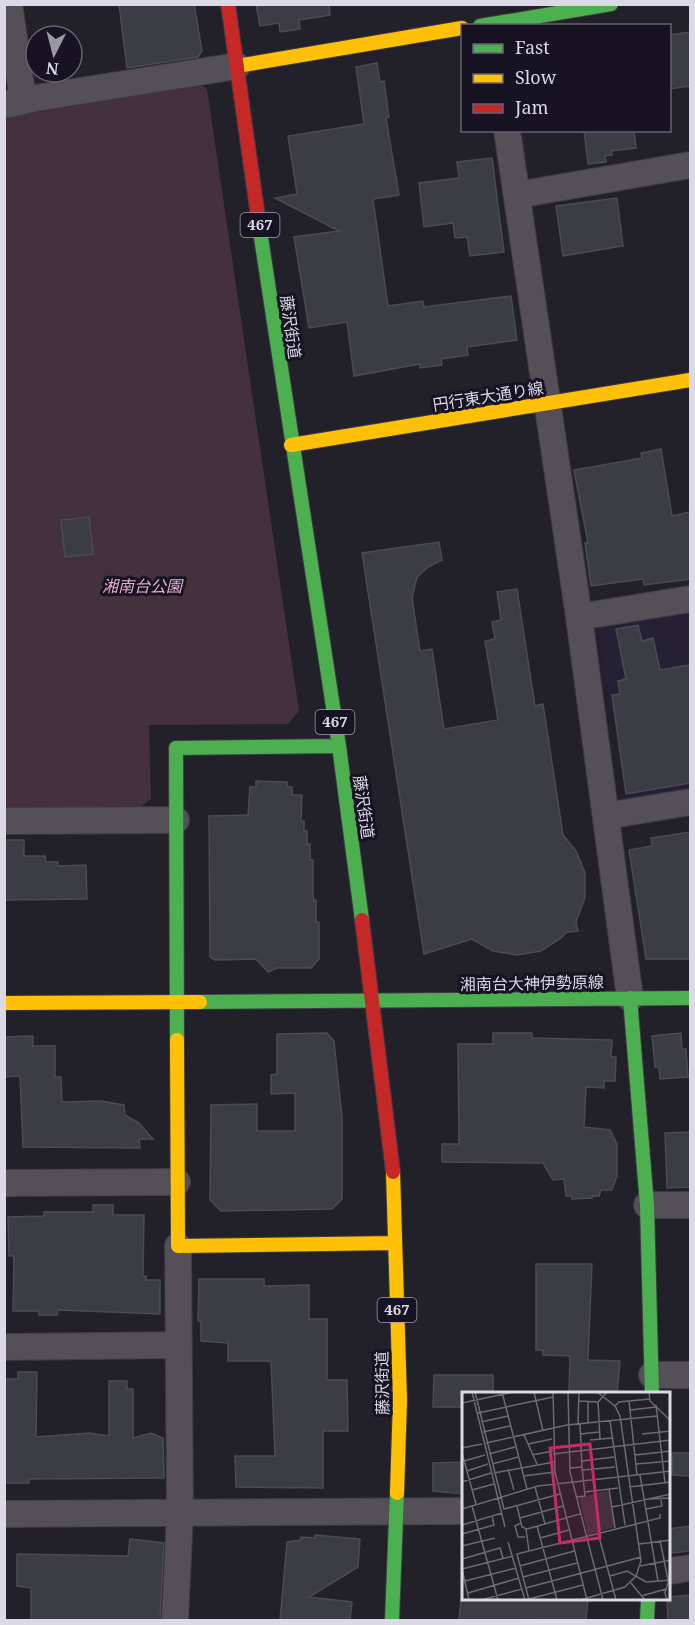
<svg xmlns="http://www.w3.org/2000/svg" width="695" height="1625" viewBox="0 0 695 1625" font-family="'Noto Serif','Noto Sans JP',serif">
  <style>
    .built { fill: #262036 }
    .green { fill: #45303d }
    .building { fill: #3c3c44; stroke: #4b4b53; stroke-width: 1.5 }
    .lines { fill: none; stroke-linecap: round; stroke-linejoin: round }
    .street-casing { stroke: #3d3b43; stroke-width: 28 }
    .fast-casing { stroke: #3d3b43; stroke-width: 16 }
    .slow-casing { stroke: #3d3b43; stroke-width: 16 }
    .jam-casing { stroke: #3d3b43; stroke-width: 16 }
    .street { stroke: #554f58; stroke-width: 26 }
    .fast { stroke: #4caf50; stroke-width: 14 }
    .slow { stroke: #ffc107; stroke-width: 14 }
    .jam { stroke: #c62828; stroke-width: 14 }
    .labels { text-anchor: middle; stroke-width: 6; stroke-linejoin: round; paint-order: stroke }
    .shield { fill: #171323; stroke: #a19eac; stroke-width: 1.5 }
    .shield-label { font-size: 15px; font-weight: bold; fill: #dcd9e6 }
    .street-label { font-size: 16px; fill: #dcd9e6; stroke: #171323 }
    .park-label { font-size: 16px; font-style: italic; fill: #e8b1ce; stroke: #171323 }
    .inset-road { fill: none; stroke: #6c6a75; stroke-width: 1.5 }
    .view { fill: #c52b69; fill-opacity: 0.15; stroke: #c52b69; stroke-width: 3 }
    .inset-edge { fill: none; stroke: #dcd9e6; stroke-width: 3 }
  </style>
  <rect width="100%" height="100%" fill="#222029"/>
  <path class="built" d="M690 610V792L627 803 597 626Z"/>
  <path class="green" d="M200 84 207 89 299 711 288 724 149 725 151 799 139 808H5V118Z"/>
  <path class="building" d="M119 4H194L202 51 198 57 127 68Z
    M256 4H329L330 15 299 20 300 29 280 32 279 23 260 26Z
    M690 32V86L669 89V35Z
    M377 63 380 82 384 81 389 117 386 118 399 195 373 199 388 306 423 301 424 307 511 296 517 340 467 347 468 355 441 359 442 365 420 368V364L354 376 347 322 309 328 294 237 339 231 275 198 297 194 288 136 364 124 356 67Z
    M584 130H634L636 148 611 151 612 155 605 156 606 162 588 164Z
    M492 158 504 252 470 256 467 237 455 238 453 223 424 227 419 183 459 178 457 162Z
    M617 198 623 246 563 256 556 206Z
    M661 449 672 516 690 512V579L644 585 643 579 591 586 585 543H588L574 470 642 458 641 453Z
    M89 517 93 554 65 557 61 520Z
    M439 542 442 560 428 567 417 577 412 598 420 651 432 649 444 729 498 720 485 641 495 639 492 622 501 620 497 592 517 589 535 706 543 704 563 835 576 851 585 873V897L576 922 578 931 567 932 561 938 541 951 517 955 493 951 472 939 424 954 362 553Z
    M638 625 642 641 653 638 660 670 690 665V783L626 794 612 695 620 694 618 681 626 679 616 629Z
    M256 781 287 782V787H292V795H302L301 821H304V831H307V844H310V860H313V894L314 901 316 900V922H319V959L311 968H277L268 972 256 959 215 960 210 957 209 816 248 815 250 787H256Z
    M690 832V959H646L629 850 652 846 651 838Z
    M4 840H24V856H45L46 862H58V866L86 865 87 899 4 900Z
    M327 1033 334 1041 342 1117V1199L332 1209 221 1211 210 1200 211 1105 257 1104V1131H295V1093L271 1094V1075L277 1074V1034Z
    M493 1033H532V1038L612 1040 611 1057H616L615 1081H604V1088L586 1087 584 1127 610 1130 617 1144V1176L612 1190H601L599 1196H592V1198L572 1199V1196H566L564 1179 553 1180 543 1163 442 1162V1144H459L458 1044H493Z
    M681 1033 682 1049H686L688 1077 660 1079 659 1067H655L652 1036Z
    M33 1036V1046H55V1077H61L62 1102 101 1101 124 1105 125 1115 139 1123 153 1139H139L140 1148 23 1147 20 1076 4 1077V1037Z
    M690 1132V1187L667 1188 665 1133Z
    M93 1205H113V1215H144L143 1276H146V1280H160V1314L58 1310 57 1315H39V1311H13L14 1256H9L8 1217 44 1216V1212H93Z
    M536 1264H592L588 1360 620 1361 617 1394H569L570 1356 543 1355V1350H536Z
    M199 1279H264V1286L309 1285V1319H327V1380H347L348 1431H323V1488L236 1487 235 1456H275L271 1361H228V1343L201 1341V1321H198Z
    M18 1372H37L36 1437 89 1433 109 1436V1381H127V1389H133V1438L151 1433 163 1438 164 1478 29 1479V1483H4V1379H18Z
    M434 1375H493V1394H464V1407H433Z
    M672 1453H690V1476L672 1475Z
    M464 1462V1494L433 1491V1463Z
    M690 1526V1551L671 1553 669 1529Z
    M315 1535 360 1539 358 1567 309 1597 352 1602 350 1620H280L287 1542 301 1540V1537L315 1538Z
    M130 1539 164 1543 160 1620H31V1588L17 1586V1554L128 1556Z
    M690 1595V1620H668L667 1599 669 1597Z
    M461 1599H588L586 1619 459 1620Z"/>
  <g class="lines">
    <g class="street-casing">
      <path id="street" d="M9 4 23 100
        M4 105 36 98 237 66
        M507 130 579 617 630 998
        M517 195 690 165
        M579 617 690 599
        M606 816 690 802
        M4 821 176 820
        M4 1183 177 1182
        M647 1205H690
        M4 1347 179 1345
        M652 1375H690
        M4 1514 464 1511
        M670 1571 690 1568
        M175 1620 180 1513 178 1246"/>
    </g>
    <g class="fast-casing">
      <path id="fast" d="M480 26 611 4
        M260 231 339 746 362 920
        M630 998 647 1205 652 1394
        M200 1002 690 998
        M177 1040 176 748 339 746
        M392 1620 397 1493
        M647 1620 648 1600"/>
    </g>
    <g class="slow-casing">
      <path id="slow" d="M237 66 462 28
        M291 445 690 380
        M4 1003 200 1002
        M177 1040 178 1246 395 1243
        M393 1172 400 1400 397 1493"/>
    </g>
    <g class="jam-casing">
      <path id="jam" d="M228 4 260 231
        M362 920 393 1172"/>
    </g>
    <use href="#street" class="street"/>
    <use href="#fast" class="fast"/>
    <use href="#slow" class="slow"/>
    <use href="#jam" class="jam"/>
  </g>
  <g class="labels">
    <g class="shield">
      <rect x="240.5" y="213" width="39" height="24" rx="4.5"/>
      <rect x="315.5" y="710" width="39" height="24" rx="4.5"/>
      <rect x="377.5" y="1298" width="39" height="24" rx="4.5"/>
    </g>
    <g class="shield-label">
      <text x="260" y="230">467</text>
      <text x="335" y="727">467</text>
      <text x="397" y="1315">467</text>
    </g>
    <g class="street-label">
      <text transform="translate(291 327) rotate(82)" y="6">藤沢街道</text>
      <text transform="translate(488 396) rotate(-9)" y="6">円行東大通り線</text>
      <text transform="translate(364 807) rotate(82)" y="6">藤沢街道</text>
      <text transform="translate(532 983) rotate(-1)" y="6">湘南台大神伊勢原線</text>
      <text transform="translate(382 1383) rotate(-91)" y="6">藤沢街道</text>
    </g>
    <g class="park-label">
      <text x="142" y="592">湘南台公園</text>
    </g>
  </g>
  <g transform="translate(462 1392)">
    <rect width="208" height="208" fill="#222029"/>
    <path d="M146 98 153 135 126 143 117 106Z" fill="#45303d"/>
    <path class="inset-road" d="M10 0 43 135M13 0 42 117 98 102M40 0 65 97M72 0 81 39M91 0 93 80 125 208M106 0 108 80 141 208M187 0 188 9 209 29M117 9 136 10M167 9 175 83M0 11 51 0M194 13 203 91M153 14 157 10 188 7M168 18 194 15M16 21 91 5M148 29 163 133M19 30 46 24M126 31V10M116 32 117 0M118 32 120 75M21 40 48 34M118 42 137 40M180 42 209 39M62 43 75 72M138 47 136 10 145 0M128 48 150 46M24 51 105 33 195 24M66 52 90 47M0 56 20 52M0 61 14 112M27 62 53 55M91 62 209 48M70 63 91 59M173 63 209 59M2 69 23 63M120 69 152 65M30 72 56 65M174 72 209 69M108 76 120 75 123 104 115 105M46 77 52 98M121 78 153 75M5 79 26 72M32 81 92 70M178 83 196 189M61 84 93 80M0 90 29 81M73 95 83 132M167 95 209 90M147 97 153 136M10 98 32 92M123 100 156 96M188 107 209 106M10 114 36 208M55 114 60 135 65 137M150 115 209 102M0 117 76 94 209 79M184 117 200 114 199 108M58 126 101 114M59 131 53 134 56 145H63M0 133 40 121M75 134 95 208M64 137 67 159M65 137 118 122M136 141 154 208M0 142 32 133 30 124M78 146 107 138M198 148 206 188M46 150 63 208M177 152 209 148M0 154 33 146M0 167 38 156 41 166M58 174 112 159M178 174 209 168M0 177 51 164M0 177 7 208M148 184 165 179 184 190 209 188M61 185 115 171M3 189 54 176M169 191 183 208M64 196 179 165M6 201 57 186M179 204 204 197M67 207 121 193M19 208 60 197M67 208 55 162 198 126V122M118 208 163 195 174 184 179 169 158 24 153 14 135 0M205 208 203 201 209 181"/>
    <path class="view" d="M128 52 138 146 98 151 88 56Z"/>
    <rect width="208" height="208" class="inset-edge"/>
  </g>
  <rect width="695" height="1625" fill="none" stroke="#dcd9e6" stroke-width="12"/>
  <rect x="461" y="24" width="210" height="108" fill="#171323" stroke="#666271" stroke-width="1.5"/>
  <rect x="473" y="44" width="30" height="9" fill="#4caf50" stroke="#666271" stroke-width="1.5"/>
  <text x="515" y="54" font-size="18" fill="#dcd9e6">Fast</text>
  <rect x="473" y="74" width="30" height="9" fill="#ffc107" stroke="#666271" stroke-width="1.5"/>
  <text x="515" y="84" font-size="18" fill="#dcd9e6">Slow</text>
  <rect x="473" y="104" width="30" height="9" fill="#c62828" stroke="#666271" stroke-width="1.5"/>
  <text x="515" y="114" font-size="18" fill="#dcd9e6">Jam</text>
  <g transform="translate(54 54) rotate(186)"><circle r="28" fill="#171323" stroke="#666271" stroke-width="1.5"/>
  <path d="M0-4.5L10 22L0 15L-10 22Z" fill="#9b98a4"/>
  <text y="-9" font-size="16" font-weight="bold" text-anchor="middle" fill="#dcd9e6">N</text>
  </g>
</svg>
